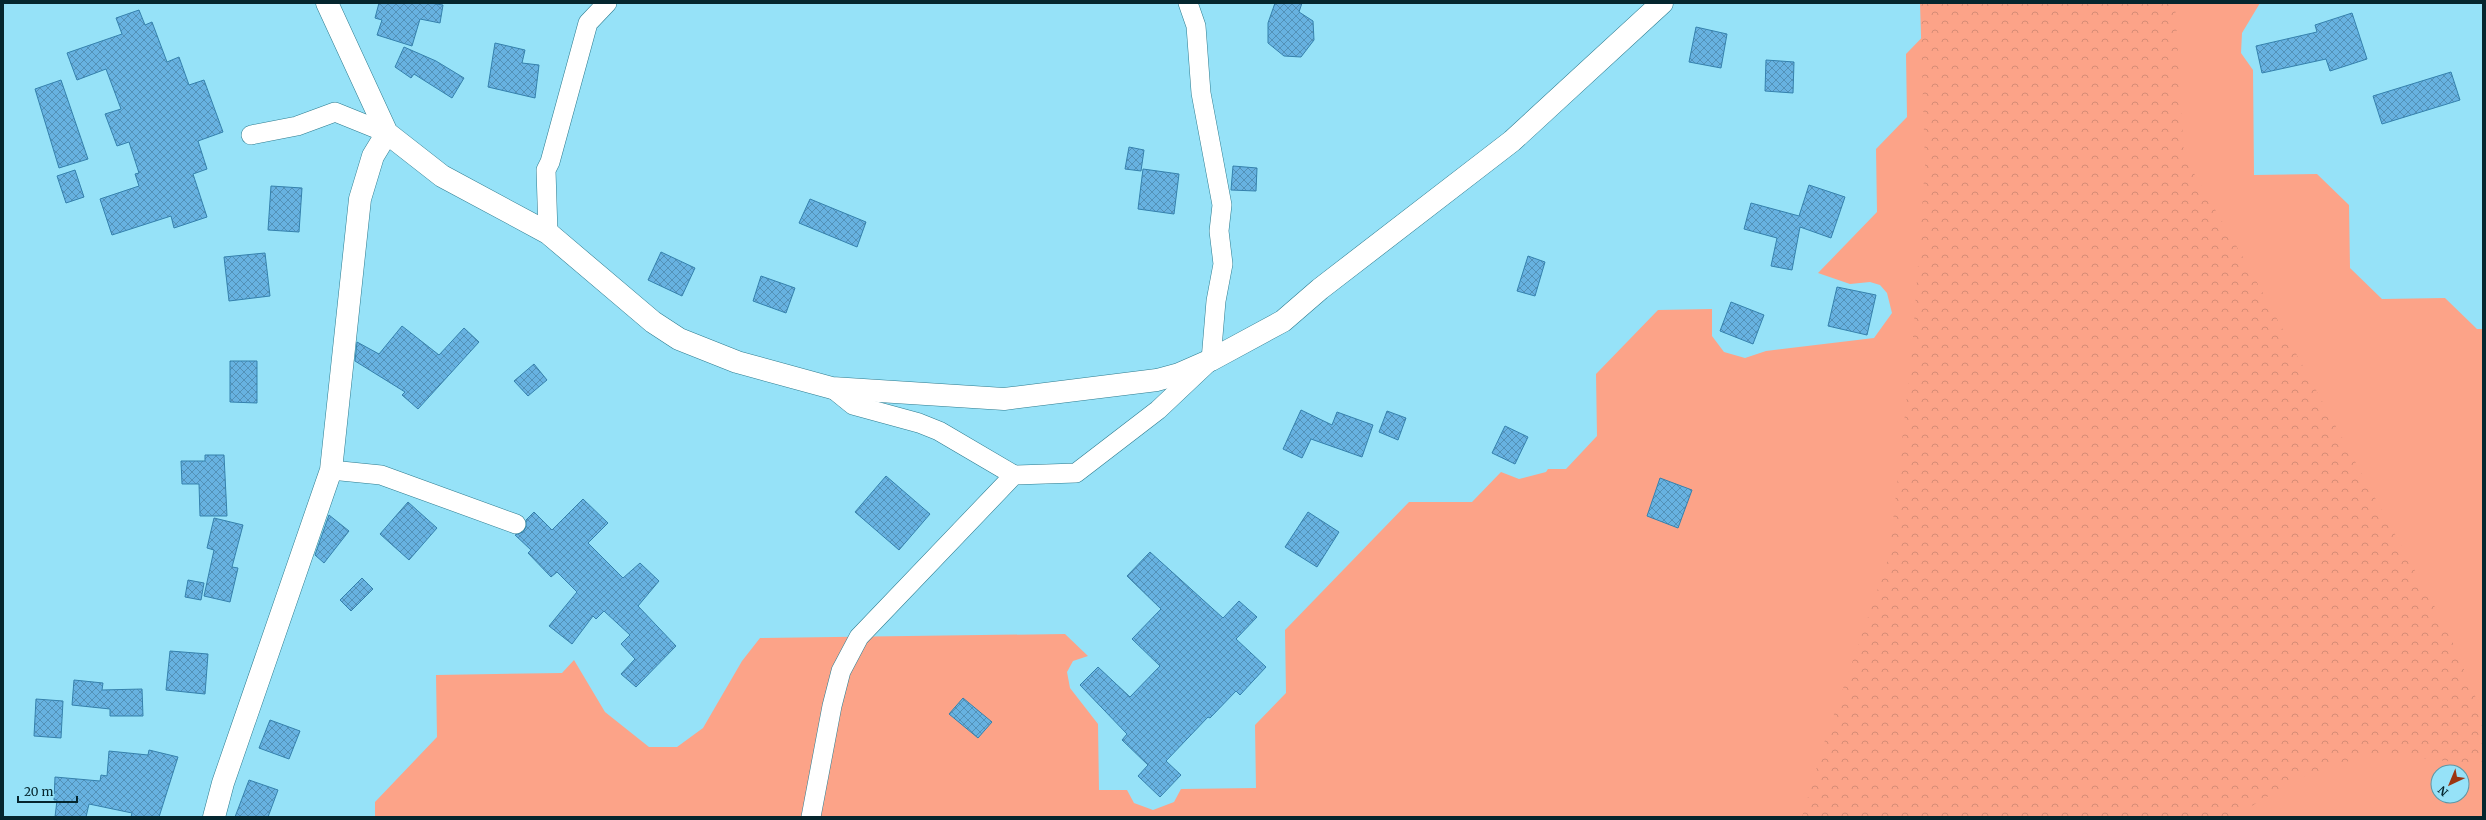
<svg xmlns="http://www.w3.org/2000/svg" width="2486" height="820" viewBox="0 0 2486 820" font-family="Merriweather,serif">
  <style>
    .green { fill: #fca388; fill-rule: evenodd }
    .forest { fill: url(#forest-crowns) }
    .building { fill: url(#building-cross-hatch); stroke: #3581ad }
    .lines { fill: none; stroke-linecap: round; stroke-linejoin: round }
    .minor-casing { stroke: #2c7b8f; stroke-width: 20 }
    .tertiary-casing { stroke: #2c7b8f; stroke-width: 23 }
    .minor { stroke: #fff; stroke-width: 19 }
    .tertiary { stroke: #fff; stroke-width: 22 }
  </style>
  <defs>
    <pattern id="forest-crowns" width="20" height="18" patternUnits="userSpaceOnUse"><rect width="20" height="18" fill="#fca388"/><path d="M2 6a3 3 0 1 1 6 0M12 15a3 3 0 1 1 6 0" fill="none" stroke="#d68c76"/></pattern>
    <pattern id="building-cross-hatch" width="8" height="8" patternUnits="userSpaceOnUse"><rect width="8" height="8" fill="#67b2e1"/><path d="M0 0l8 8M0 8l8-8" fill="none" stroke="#5391b7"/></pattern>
  </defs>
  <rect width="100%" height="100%" fill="#96e2f8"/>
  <path class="green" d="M1937 3H2260L2242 33 2241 53 2253 70 2254 175 2317 174 2349 205 2350 268 2382 299 2445 298 2477 329H2483V817H375V802L437 737 436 675 562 673 574 660 605 712 649 747H677L703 728 742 661 760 638 1065 634 1088 656 1073 661 1067 672 1070 688 1098 724 1099 790H1127L1134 803 1153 810 1174 802 1181 789 1256 788 1255 725 1286 693 1285 630 1409 502H1472L1501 472 1519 479 1546 472 1548 469H1566L1597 436 1596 374 1658 310 1712 309V336L1724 352 1745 358 1766 351 1874 338 1892 313 1887 293 1880 285 1870 282 1850 284 1818 273 1877 212 1876 149 1907 117 1906 54 1937 22ZM2438 772H2462V796H2438Z"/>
  <path class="forest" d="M1920 3H2175L2184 156 2248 266 2447 629 2483 715V765L2373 753 2299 778 2233 817H1802L1825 740 1889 557 1912 351 1925 165Z"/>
  <path class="building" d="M379 3H430L443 5 440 23 420 19 412 46 377 35 382 20 375 18Z
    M1275 3H1302L1299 12 1313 21 1314 40 1301 57 1284 56 1268 43V23Z
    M139 10 145 25 152 22 167 62 179 57 189 85 204 80 223 132 198 141 207 169 193 174 207 217 174 228 171 216 112 235 100 199 139 186 135 174 139 173 129 142 117 146 105 114 121 109 106 69 77 80 67 53 122 34 116 18Z
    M2352 13 2367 59 2330 71 2326 59 2262 73 2256 46 2317 32 2315 25Z
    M1696 27 1727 34 1721 68 1689 62Z
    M495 43 525 50 522 63 539 65 535 98 488 87Z
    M404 47 436 61 464 78 452 98 414 74 411 78 395 67Z
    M1766 60 1794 62 1793 93 1765 91Z
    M2451 72 2460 100 2382 124 2373 96Z
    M61 80 88 159 59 168 35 89Z
    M1129 147 1144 150 1141 171 1125 169Z
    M1233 166 1257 168 1256 191 1231 190Z
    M1143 169 1179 174 1174 214 1138 209Z
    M75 170 84 197 66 203 57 176Z
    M1809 185 1845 197 1831 238 1800 227 1792 270 1771 266 1777 238 1744 229 1751 203 1799 216Z
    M271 186 302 188 299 232 268 230Z
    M810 199 866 222 857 247 799 223Z
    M661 252 695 268 682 296 648 280Z
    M265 253 270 296 229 301 224 257Z
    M1528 256 1545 262 1535 296 1517 291Z
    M761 276 795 288 786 313 753 301Z
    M1837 287 1876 295 1867 335 1828 326Z
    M1731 302 1764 315 1753 344 1720 331Z
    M402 326 439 355 464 328 479 342 418 409 402 395 405 392 355 361 357 342 379 354Z
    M230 361H257V403L230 402Z
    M534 364 547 380 528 396 514 381Z
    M1301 410 1332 425 1337 412 1373 425 1362 457 1311 439 1302 458 1283 449Z
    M1387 411 1406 418 1398 440 1379 432Z
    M1505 426 1528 437 1515 464 1492 453Z
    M205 455H224L227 516H200L199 484H182L181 461H205Z
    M886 476 930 514 899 550 855 512Z
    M1660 478 1692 490 1678 528 1647 516Z
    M583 499 608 523 588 543 623 578 640 563 659 581 638 606 676 646 636 687 621 674 635 659 621 644 630 635 604 611 596 619 593 616 572 644 549 626 577 592 557 572 551 577 528 553 531 550 515 535 523 532 526 527V520L534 512 552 530Z
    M408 502 437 528 409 560 380 534Z
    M1308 512 1339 532 1317 567 1285 547Z
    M329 515 349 531 324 563 315 555Z
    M214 518 243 525 232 567 238 568 230 602 204 596 214 550 207 548Z
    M1150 552 1223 618 1239 601 1257 617 1236 639 1266 667 1240 695 1236 691 1210 718 1208 717 1166 761 1181 775 1160 797 1138 776 1148 765 1122 740 1127 734 1080 685 1098 667 1130 697 1160 666 1132 639 1161 609 1127 576Z
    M362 578 373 589 351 611 340 600Z
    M188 580 204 583 201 600 185 597Z
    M170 651 208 654 205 694 166 690Z
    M74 680 103 683 102 690 142 689 143 716H110V709L72 705Z
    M963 698 992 722 978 738 949 714Z
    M36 699 63 701 61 738 34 736Z
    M270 720 300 731 289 759 259 748Z
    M149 750 178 757 159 817H131L132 813 89 804 86 817H55L57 800H54L55 777 100 781 101 775 107 776 109 751 148 755Z
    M249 780 278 790 268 817H235Z"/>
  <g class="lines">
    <g class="minor-casing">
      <path id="minor" d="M251 135 297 126 335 112 387 133
        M548 233 546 170 550 162 588 23 607 3
        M832 388 853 405 919 423 939 431 1014 475 1076 473 1158 410 1211 360 1216 301 1223 264 1219 231 1222 205 1201 93 1196 26 1188 3
        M331 470 381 475 516 524
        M811 817 832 706 841 671 859 637 1014 475"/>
    </g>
    <g class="tertiary-casing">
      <path id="tertiary" d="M327 3 387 133 442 176 548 233 653 322 679 339 737 362 832 388 1004 399 1157 380 1179 374 1211 360 1283 321 1320 289 1512 141 1662 3
        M214 817 223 783 331 470 360 199 373 156 387 133"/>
    </g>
    <use href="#minor" class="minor"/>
    <use href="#tertiary" class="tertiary"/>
  </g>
  <rect width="2486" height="820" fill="none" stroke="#05262e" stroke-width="8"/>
  <g transform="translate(2450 784) rotate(224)"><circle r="19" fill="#96e2f8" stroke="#5c97a7"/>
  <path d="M0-3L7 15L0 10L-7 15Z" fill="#9c3511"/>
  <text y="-6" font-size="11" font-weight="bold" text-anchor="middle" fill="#05262e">N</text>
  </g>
  <path d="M18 796v6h59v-6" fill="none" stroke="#05262e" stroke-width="2"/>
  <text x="24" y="796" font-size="12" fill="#05262e" stroke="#96e2f8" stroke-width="3" paint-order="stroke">20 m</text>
</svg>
